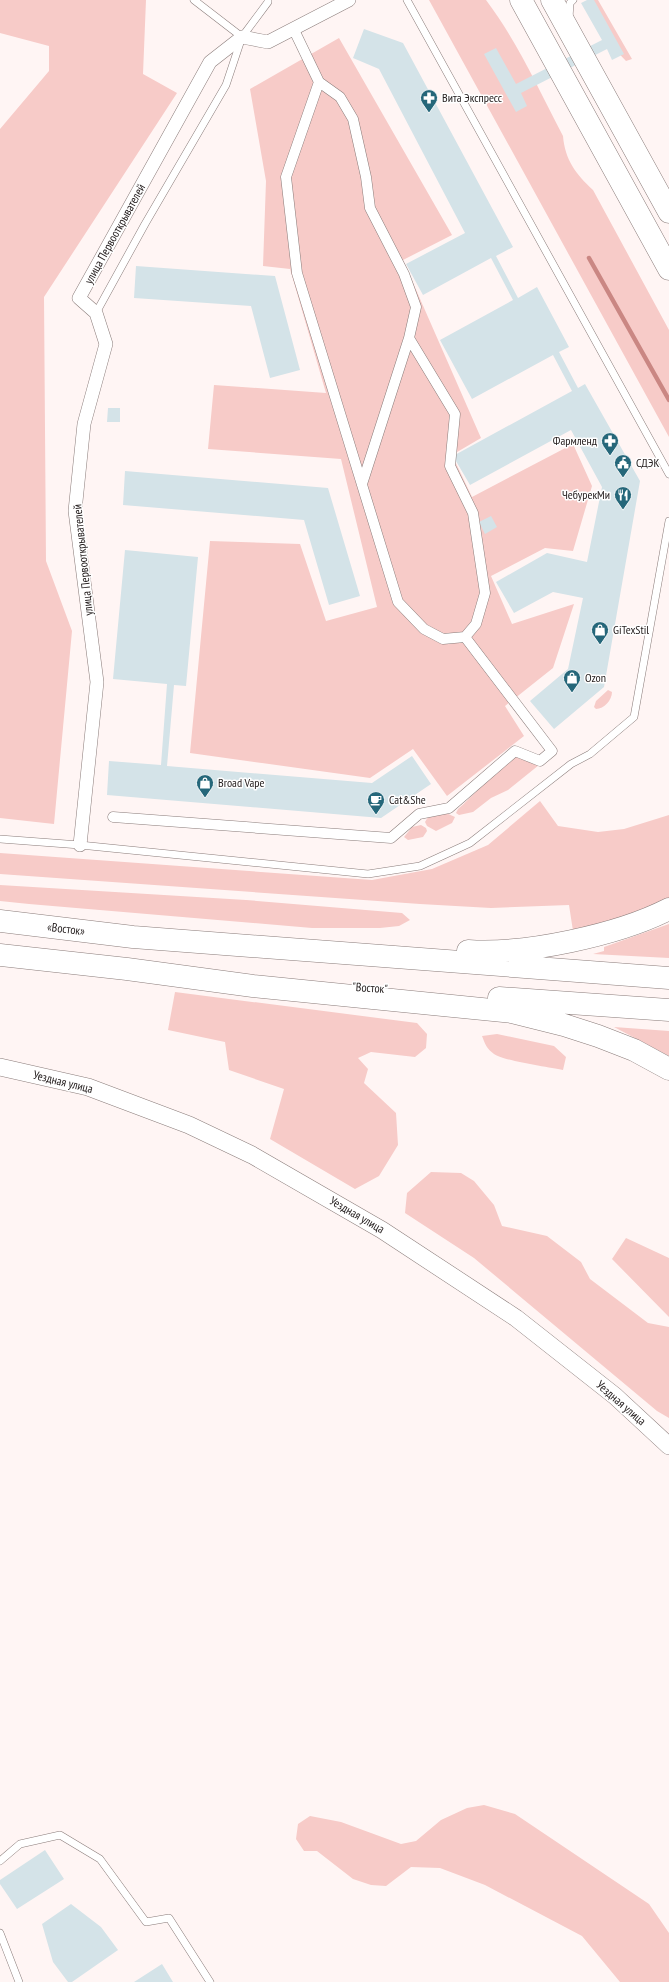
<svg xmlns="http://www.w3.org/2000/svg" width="669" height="1982" viewBox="0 0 669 1982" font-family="'PT Sans Narrow',sans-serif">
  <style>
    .green { fill: #f7cbc8 }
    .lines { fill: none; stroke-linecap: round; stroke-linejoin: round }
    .stream { stroke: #ca8783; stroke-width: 4.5 }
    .building { fill: #d4e3e8 }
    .service-casing { stroke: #8a7c7a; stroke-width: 8 }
    .pedestrian-casing { stroke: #8a7c7a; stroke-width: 11 }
    .minor-casing { stroke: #8a7c7a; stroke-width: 14 }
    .tertiary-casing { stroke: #8a7c7a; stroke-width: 18 }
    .trunk-casing { stroke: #8a7c7a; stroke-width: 23 }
    .service { stroke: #fff; stroke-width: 7 }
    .pedestrian { stroke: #fff; stroke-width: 10 }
    .minor { stroke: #fff; stroke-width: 13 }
    .tertiary { stroke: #fff; stroke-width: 17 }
    .trunk { stroke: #fff; stroke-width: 22 }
    .labels { text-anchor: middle; stroke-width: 3; stroke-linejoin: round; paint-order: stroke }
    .poi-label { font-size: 12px; fill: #272121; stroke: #fff; text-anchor: start }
    .street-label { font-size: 12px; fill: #272121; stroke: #fff }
  </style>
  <rect width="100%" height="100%" fill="#fff5f4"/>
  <path class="green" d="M0 0H146L143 74 177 93 44 297 46 561 72 631 54 824 0 818V129L49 71V46L0 33Z
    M429 0H486C517 41 539 90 563 136 565 160 576 174 593 190L669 330V437Z
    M589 0H598L632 59 626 61 606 40Z
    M339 38 452 235 403 260 481 438 452 455 472 497 573 444 592 486 573 551 545 548 491 576 512 624 574 604 553 668 505 706 524 736 447 796 413 749 370 778 190 753 210 541 300 544 326 621 377 607 341 459 208 449 214 385 326 393 290 269 263 266 266 181 250 89Z
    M608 690 612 692C612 700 604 709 596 709L594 707 596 701Z
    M518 756 539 765 508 790 491 798 473 812 459 815 456 813 458 809C473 797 502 761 518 756Z
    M540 801 558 826 598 832 624 829 669 815V899L622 918 573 931 569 905 491 908 420 904 0 874V853L372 880 432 869 488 845Z
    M446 813 455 817 452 823 436 831 427 826 425 822 428 817Z
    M421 825 426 828 427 831 423 837 408 840 404 837 412 827Z
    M0 885 246 900 402 913 410 920 399 926 380 928H312L29 904 0 901Z
    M669 924V958L593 954 604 951V947Z
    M175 992 417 1023 427 1034 426 1048 415 1057 371 1052 358 1058 368 1069 364 1083 396 1113 398 1145 379 1176 355 1189 270 1139 284 1089 229 1070 225 1042 168 1030Z
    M614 1027 669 1031V1056Z
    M497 1034 554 1046 566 1057 563 1070C548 1067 504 1061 494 1054 487 1049 485 1044 482 1036Z
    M431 1172 461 1173 474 1181 494 1205 502 1226 547 1236 581 1262 590 1279 648 1323 669 1327V1418L657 1411 474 1258 405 1213 407 1193Z
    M626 1238 669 1258V1317L612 1259Z
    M484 1805 515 1814 649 1904 669 1933V1982H620L582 1936 485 1885 440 1868 411 1867 386 1886 371 1885 353 1879 317 1851H304L296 1839 298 1824 310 1816 341 1822 401 1844 416 1841 441 1820 467 1808Z"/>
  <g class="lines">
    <path class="stream" d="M589 258 669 400"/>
  </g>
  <path class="building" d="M587 0H594L624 54 612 60 607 49 521 93 527 106 516 112 484 54 496 48 516 84 602 40 581 3Z
    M364 29 403 43 513 247 496 256 518 298 537 287 569 347 559 352 578 388 585 384 640 481 604 687 554 729 530 701 568 669 583 598 553 592 514 613 496 582 547 553 587 562 602 487 571 430 470 485 453 456 572 391 553 355 472 399 440 340 513 300 491 258 423 295 406 264 465 233 379 69 353 58Z
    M136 266 275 276 300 370 270 378 251 306 134 298Z
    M108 408H120V422H107Z
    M125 471 328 488 360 596 329 605 304 520 123 505Z
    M491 516 497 527 485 534 479 522Z
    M125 550 198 557 186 686 174 685 167 766 372 783 412 756 431 784 381 818 107 795 109 761 161 765 167 684 113 679Z
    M45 1850 64 1879 17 1909 0 1884V1880Z
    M71 1904 101 1927 118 1950 72 1982H68L53 1962 42 1924Z
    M162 1964 173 1982H134Z"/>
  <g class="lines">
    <g class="service-casing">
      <path id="service" d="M194 0 242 37
        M407 0 669 474
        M569 18 570 3 573 0
        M96 313 145 224 226 85 242 37 268 2V0
        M0 839 80 845 368 874 420 866 470 843 571 764 590 754 634 717 669 521
        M0 1861 20 1844 60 1835 100 1859 146 1922 169 1918 210 1982
        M0 1933 19 1982"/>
    </g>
    <g class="pedestrian-casing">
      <path id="pedestrian" d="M294 30 319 82 340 97 353 119 366 177 370 208 404 274 416 307 409 338 455 414 450 466 473 513 485 593 476 624 465 637 443 639 424 629 398 602 297 273 286 177 319 82
        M362 484 409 338
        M113 817 391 838 419 814 449 808 515 751 540 761 552 751 465 637"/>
    </g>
    <g class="minor-casing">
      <path id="minor" d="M80 845 97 682 75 511 84 424 106 344 96 313 79 298 210 62 242 37 268 42 349 0"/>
    </g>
    <g class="tertiary-casing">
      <path id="tertiary" d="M0 1067 88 1087 189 1125 252 1155 382 1230 516 1318 615 1396 669 1446"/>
    </g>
    <g class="trunk-casing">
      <path id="trunk" d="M521 0 669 269
        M552 0 669 212
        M0 921 133 937 669 978
        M468 951C525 955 618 935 669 909
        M0 955 127 969 253 986 512 1012 564 1025 598 1036 634 1050 669 1069
        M499 998 669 1010"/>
    </g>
    <use href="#service" class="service"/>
    <use href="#pedestrian" class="pedestrian"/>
    <use href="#minor" class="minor"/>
    <use href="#tertiary" class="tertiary"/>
    <use href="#trunk" class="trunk"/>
  </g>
  <defs>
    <g id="pharmacy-pin" transform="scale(0.9)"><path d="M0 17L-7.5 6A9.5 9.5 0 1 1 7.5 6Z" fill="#25677a" stroke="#fff"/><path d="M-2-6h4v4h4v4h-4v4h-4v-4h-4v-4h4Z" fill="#fff"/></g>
    <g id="civic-pin" transform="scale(0.9)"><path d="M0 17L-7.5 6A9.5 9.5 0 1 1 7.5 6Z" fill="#25677a" stroke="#fff"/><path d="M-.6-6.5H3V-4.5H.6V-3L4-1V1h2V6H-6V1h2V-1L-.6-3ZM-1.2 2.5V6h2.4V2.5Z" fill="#fff"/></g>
    <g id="restaurant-pin" transform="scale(0.9)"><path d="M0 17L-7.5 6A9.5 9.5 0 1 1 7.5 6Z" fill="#25677a" stroke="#fff"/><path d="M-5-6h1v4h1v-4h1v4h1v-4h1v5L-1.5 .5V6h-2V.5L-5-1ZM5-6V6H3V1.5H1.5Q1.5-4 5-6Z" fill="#fff"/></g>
    <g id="shop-pin" transform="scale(0.9)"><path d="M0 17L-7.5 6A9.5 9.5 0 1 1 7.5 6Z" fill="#25677a" stroke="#fff"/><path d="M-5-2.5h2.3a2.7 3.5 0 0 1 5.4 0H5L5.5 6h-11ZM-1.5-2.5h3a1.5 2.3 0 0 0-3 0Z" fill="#fff"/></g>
    <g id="cafe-pin" transform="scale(0.9)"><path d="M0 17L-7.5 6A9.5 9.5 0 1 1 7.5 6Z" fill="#25677a" stroke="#fff"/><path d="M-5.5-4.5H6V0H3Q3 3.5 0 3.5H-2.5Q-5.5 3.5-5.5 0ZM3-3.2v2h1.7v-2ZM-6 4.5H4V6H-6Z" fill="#fff"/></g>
  </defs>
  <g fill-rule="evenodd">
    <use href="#pharmacy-pin" x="429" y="98"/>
    <use href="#pharmacy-pin" x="610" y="441"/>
    <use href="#civic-pin" x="623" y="463"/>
    <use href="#restaurant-pin" x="623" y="495"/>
    <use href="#shop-pin" x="600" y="630"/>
    <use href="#shop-pin" x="572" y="678"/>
    <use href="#shop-pin" x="205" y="783"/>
    <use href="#cafe-pin" x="376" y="800"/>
  </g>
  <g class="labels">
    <g class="poi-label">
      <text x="442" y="102">Вита Экспресс</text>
      <text x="597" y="445" text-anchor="end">Фармленд</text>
      <text x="636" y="467">СДЭК</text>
      <text x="610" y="499" text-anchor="end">ЧебурекМи</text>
      <text x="613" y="634">GiTexStil</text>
      <text x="585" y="682">Ozon</text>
      <text x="218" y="787">Broad Vape</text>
      <text x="389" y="804">Cat&amp;She</text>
    </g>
    <g class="street-label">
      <text transform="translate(115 234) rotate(-61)" y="4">улица Первооткрывателей</text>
      <text transform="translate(83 560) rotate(-96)" y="4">улица Первооткрывателей</text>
      <text transform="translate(66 929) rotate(7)" y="4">«Восток»</text>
      <text transform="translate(370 988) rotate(4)" y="4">"Восток"</text>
      <text transform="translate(63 1082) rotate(14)" y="4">Уездная улица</text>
      <text transform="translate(357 1215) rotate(30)" y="4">Уездная улица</text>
      <text transform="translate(621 1403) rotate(41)" y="4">Уездная улица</text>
    </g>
  </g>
</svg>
